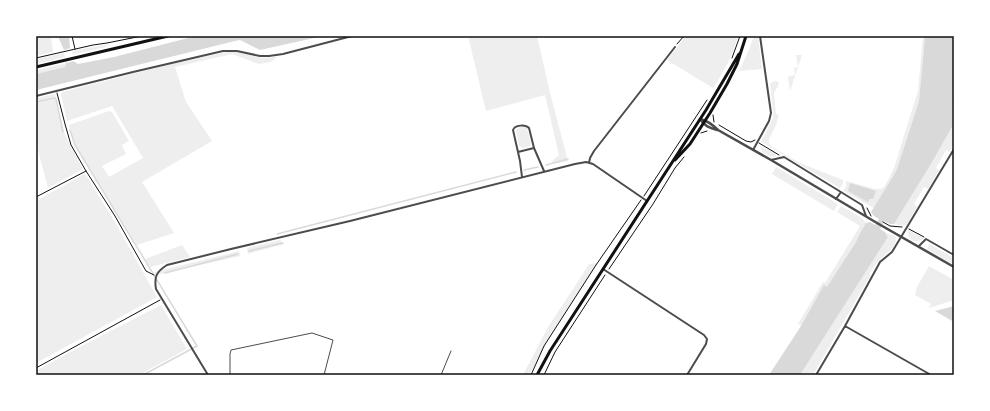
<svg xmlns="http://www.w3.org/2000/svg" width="990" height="411" viewBox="0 0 990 411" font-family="Spectral,serif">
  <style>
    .green { fill: #eee }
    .water { fill: #d9d9d9 }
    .pier { fill: #fff }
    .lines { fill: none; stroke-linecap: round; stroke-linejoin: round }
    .stream { stroke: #d9d9d9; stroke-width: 1.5 }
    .path { stroke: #111; stroke-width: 1 }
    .service { stroke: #4c4c4c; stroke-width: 1 }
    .minor { stroke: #4c4c4c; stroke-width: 2 }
    .tertiary { stroke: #4c4c4c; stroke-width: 2.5 }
    .secondary { stroke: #111; stroke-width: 3 }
    .neatline { fill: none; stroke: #111; stroke-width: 1.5 }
  </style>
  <rect width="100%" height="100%" fill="#fff"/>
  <path class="green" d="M36 36H51L53 52 36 56Z
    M468 36H537L550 93 568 161 553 164 552 162 554 159 559 155 545 95 486 111Z
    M686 36H738C733 55 724 72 713 88L667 60Z
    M754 36H758L762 69 739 71 747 54Z
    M923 36H925L919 101 897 169 892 178 874 208 843 191 846 186V181L875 189H881L885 186 894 168 918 91Z
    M111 44 102 48 72 55 71 51Z
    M232 51 240 52 261 58 277 57 271 62 259 64 232 54 175 67 186 102 212 141 142 182 174 233 137 245 73 141 69 125 109 111 112 112 129 141 122 145 126 154 102 166 109 177 143 158 112 106 67 121 61 94 62 92 175 63Z
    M64 53 65 57 36 64V59Z
    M796 55H802L790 91 788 77 794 75 795 74 794 68 798 67Z
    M954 59V145L950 152 946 150 936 168 939 170 928 189 924 187 914 204 917 207 906 225 904 226 894 224 931 164 952 127Z
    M67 63 65 67 36 74V70Z
    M775 81H777L779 83 778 86 774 93 776 114 779 115 776 125 769 139V143L772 147 800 163 843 180V184L840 188 761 142 773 118V112L770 83Z
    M55 94 64 132 71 147 83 169 48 188 36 143V98Z
    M524 126 527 128 531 144 529 147 523 148 519 146 516 131 518 128Z
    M760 146 775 153 776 156 771 157 762 152Z
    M776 167 838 204 834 211 772 174Z
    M84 174 86 175 116 224 157 297 36 363V201Z
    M841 206 862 218 866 223 860 233 856 242 828 287 827 288 824 286 801 326 798 324 823 282 825 283 860 226 837 212Z
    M908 230 923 238V239C915 244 907 240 908 230Z
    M886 233 895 236 896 240C893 251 888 251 881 259 879 261 878 263 876 264L870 273V276L813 375H800L888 237Z
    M280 240 284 244 248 254 247 248Z
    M929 244 954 258V265L927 249Z
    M182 245 190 257 150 267 145 259Z
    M239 251 240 256 156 275 154 272Z
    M598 263 553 331 529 375H523L548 327 577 283 589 264Z
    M929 266 954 280V300L929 308 931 304 915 295 917 287Z
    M161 305 187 349 139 375H36V371L72 351Z"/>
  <path class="water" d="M58 36H69L70 47 73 61 78 64 114 57 196 36H323L260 50 240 40 235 41 36 90V74L65 67C70 58 61 45 58 36Z
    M925 36H954L952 127 931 164 894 224H890L884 221 880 229 885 232 888 237 800 375H769L801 326 824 285 827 287 856 242 860 233 866 223 870 222 875 225 879 219 874 216 871 212 892 178 897 169 919 101Z
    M850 183 876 191 873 199H869L868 202 848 191Z
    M954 306V322L935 311Z"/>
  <path class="pier" d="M71 48 74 61 67 63 64 50Z"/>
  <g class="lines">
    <path class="stream" d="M36 102 54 98 56 99 63 132
      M70 130 75 145 197 346 143 375
      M546 165 568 159
      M524 170 538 167
      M277 234 516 172
      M249 251 283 243
      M165 273 238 254"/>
    <path class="path" d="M72 36 75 49
      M677 44 684 36
      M36 58 93 45 107 43 142 36
      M732 58 740 36
      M57 93 65 124 71 145 86 171 115 216 146 271 154 275
      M713 115 714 122
      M719 125 746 141 751 142 755 140
      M701 133 707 131
      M759 143 779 155
      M644 196 707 100
      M36 197 86 171
      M867 208 871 216
      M883 222 890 226 902 227
      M909 229 924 237
      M609 269 653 204 675 168 684 157
      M36 368 160 300
      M531 375 544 346 596 265 641 200
      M544 375 555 352 605 275"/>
    <path class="service" d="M230 375V354L231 350 312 333 333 340 324 375
      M441 375 451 351"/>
    <path class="minor" d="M36 96 133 72 223 51H237L260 56H269L283 54 352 36
      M753 150 769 121 771 113 760 36
      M518 152 534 148
      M771 160 784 157 862 205 866 216
      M589 163 590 158 594 151 675 47
      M522 177 520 161 513 130C515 125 525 124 529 128L534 148 544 171
      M836 199 841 192
      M919 246 926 239 954 255
      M603 269 704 335 707 339 706 344 687 375
      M208 375 156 289C154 277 156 272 167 265L231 249 350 221 575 164 586 162 593 164 647 201
      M816 375 845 326
      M931 375 845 326 880 262 892 252 954 149"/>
    <path class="tertiary" d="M700 119C708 121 712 124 718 130L771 160 877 223 954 267
      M700 119C704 126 710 128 717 130"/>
    <path class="secondary" d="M36 67 168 36
      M675 160 690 144 710 113 727 84 737 64 746 36
      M537 375 550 351 706 110 739 54"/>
  </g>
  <rect width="990" height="411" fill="none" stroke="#ffffff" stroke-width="74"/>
  <rect x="37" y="37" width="916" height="337" class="neatline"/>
</svg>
